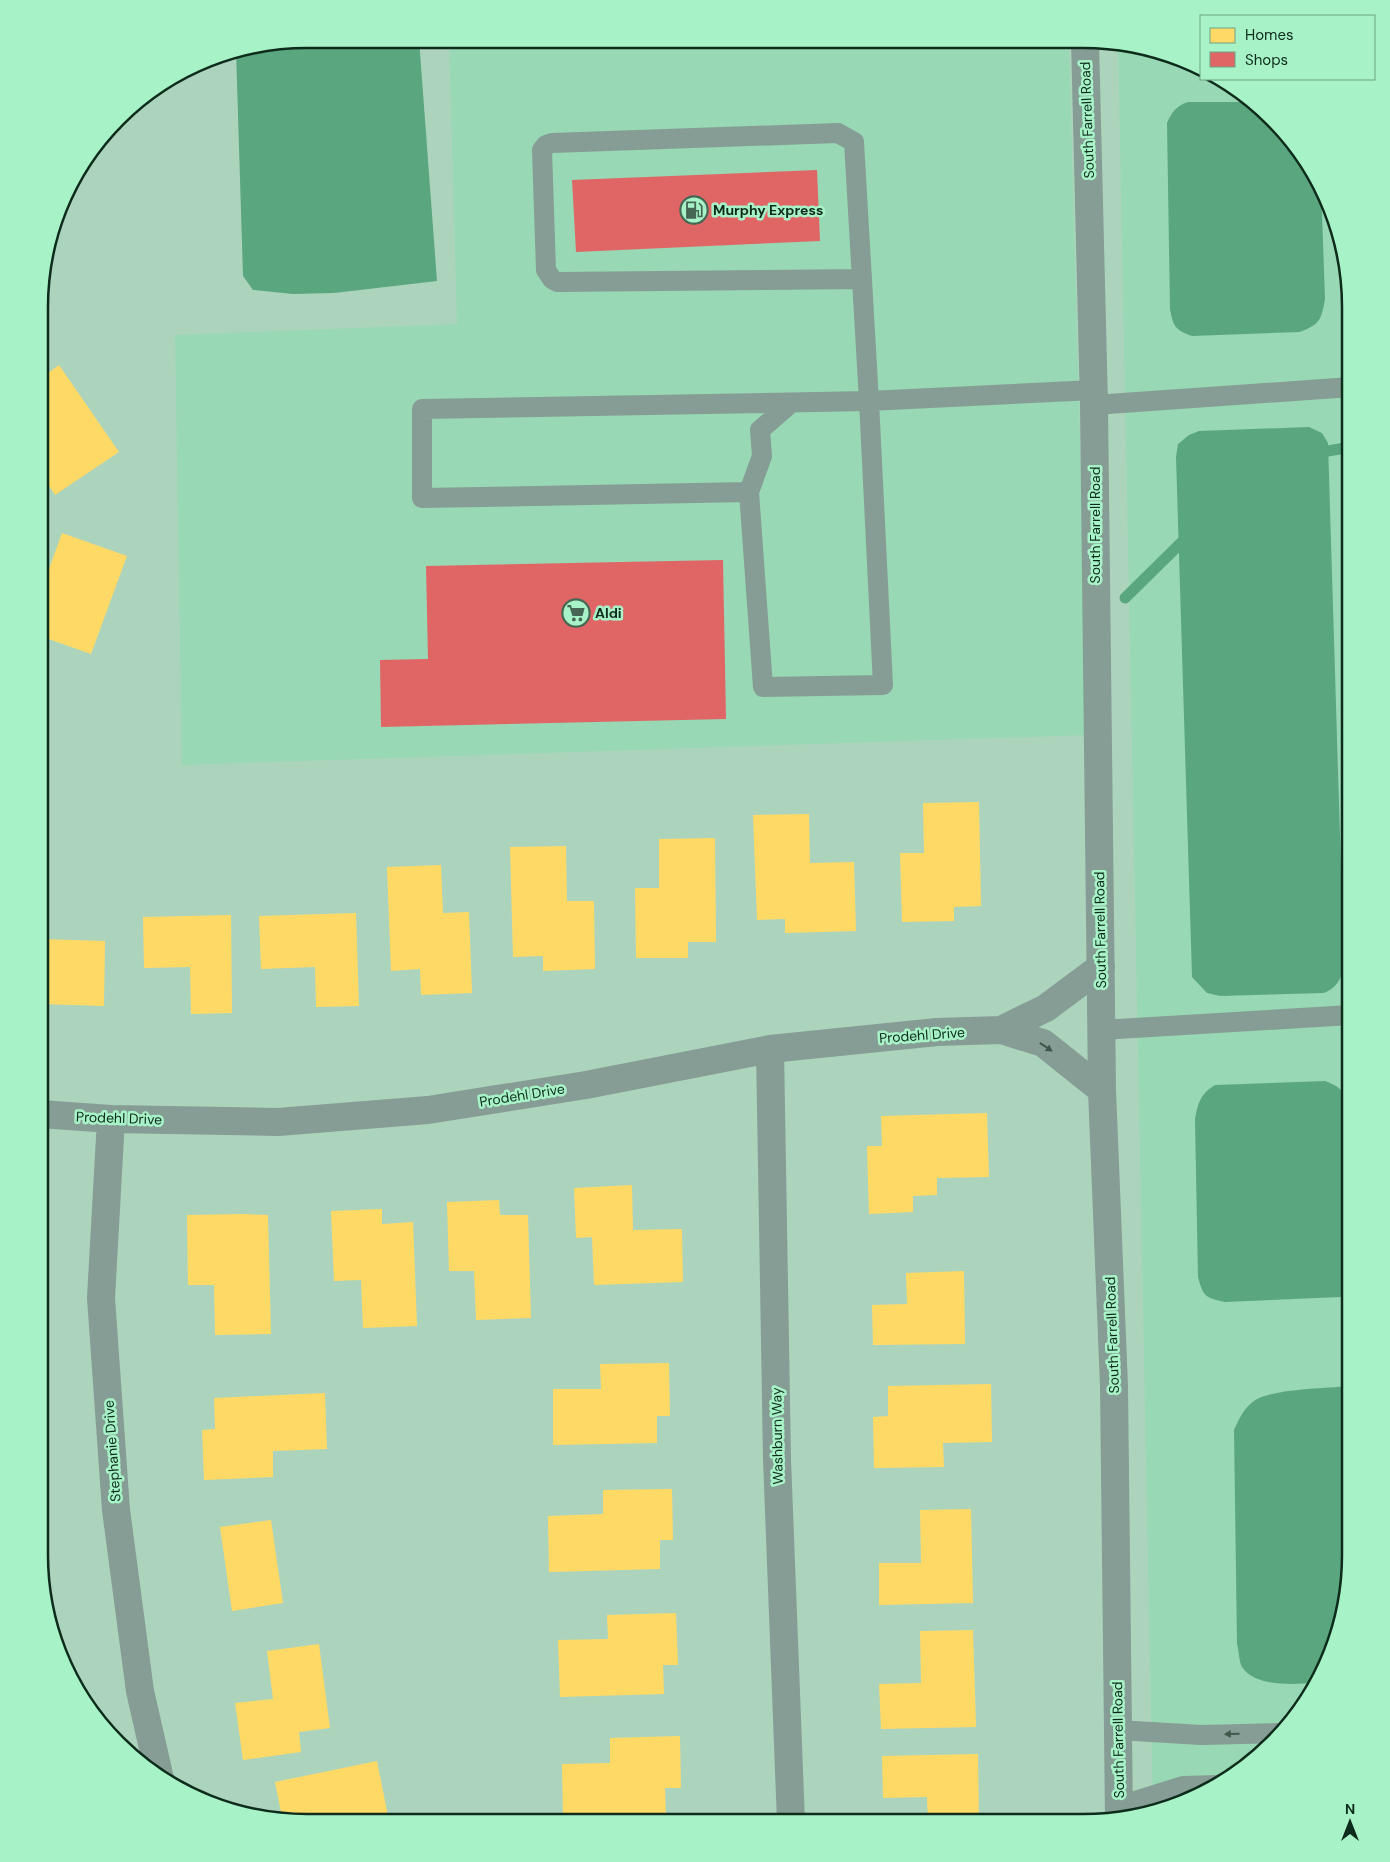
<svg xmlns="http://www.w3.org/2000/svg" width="1390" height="1862" viewBox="0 0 1390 1862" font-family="'DM Sans',sans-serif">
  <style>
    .built { fill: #99d8b4 }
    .water { fill: #5aa67f }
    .homes { fill: #ffd966 }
    .shops { fill: #e06666 }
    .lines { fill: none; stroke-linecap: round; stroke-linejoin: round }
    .stream { stroke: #5aa67f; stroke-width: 11 }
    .service { stroke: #859d95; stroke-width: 20 }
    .minor { stroke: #859d95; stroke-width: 28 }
    .tertiary { stroke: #859d95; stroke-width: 28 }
    .oneway { fill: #3e594c }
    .labels { text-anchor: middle; stroke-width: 5; stroke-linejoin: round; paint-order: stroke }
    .street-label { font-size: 14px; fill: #0e2c1c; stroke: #a8f2c7 }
    .poi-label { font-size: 14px; font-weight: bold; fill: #0e2c1c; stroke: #a8f2c7; text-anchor: start }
    .rim { fill: none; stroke: #0e2c1c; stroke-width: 2.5 }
  </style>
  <rect width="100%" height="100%" fill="#acd4bd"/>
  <path class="built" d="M449 39 1069 41 1088 735 182 765 175 335 457 324Z
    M1118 41 1186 59 1201 67V79H1223L1232 84 1285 130 1324 188 1342 237 1351 306V1573L1337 1641 1306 1704 1260 1757 1202 1796 1153 1814Z"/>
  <path class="water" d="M307 39H419L437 281 334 293 293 294 253 290 243 276 236 50Z
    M1188 102H1253L1285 130 1321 185 1325 299C1321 321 1320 324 1300 332L1192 336C1175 330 1173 326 1170 309L1167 123C1172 112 1176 106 1188 102Z
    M1309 427 1322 433 1328 443 1344 967C1341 980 1336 988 1324 993L1220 996 1207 993 1192 977 1176 457 1178 444 1189 435 1199 431Z
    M1325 1081C1339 1086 1345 1091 1349 1106L1351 1286 1349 1290 1341 1297 1225 1302C1205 1298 1203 1296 1198 1277L1195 1120C1197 1104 1201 1093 1215 1085Z
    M1351 1386V1573L1337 1641 1316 1683C1295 1684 1256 1688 1242 1667 1239 1662 1239 1651 1237 1644L1234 1430C1239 1419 1244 1408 1254 1401 1269 1389 1329 1388 1351 1386Z"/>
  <path class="homes" d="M59 365 119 452 55 495 41 474V378Z
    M62 533 127 556 91 654 40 636 41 587 42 588Z
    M979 802 981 906 954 907V921L902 922 900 853H924L923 803Z
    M809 814 810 863 854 862 856 931 785 933V919L757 920 753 815Z
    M715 838 716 942H688V958H636L635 888H659V839Z
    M566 846 567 901H594L595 969 543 971V956L513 957 510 847Z
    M441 865 443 913 469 912 472 993 421 995 420 969 391 971 387 867Z
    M356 913 359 1006 316 1007 315 967 261 969 259 916Z
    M231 915 232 1013 191 1014 190 967 144 968 143 917Z
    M40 939 105 941 104 1006 40 1004Z
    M987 1113 989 1177 937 1178V1195L913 1196V1212L869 1214 867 1146H882L881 1116Z
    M632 1185 633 1230 682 1229 683 1282 594 1285 592 1237 576 1238 574 1188Z
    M499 1200 500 1215H528L531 1318 476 1320 474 1271H449L447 1202Z
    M382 1209V1224L413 1222 417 1326 363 1328 361 1280 334 1281 331 1211Z
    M243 1214 268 1215 271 1334 215 1335 214 1285H188L187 1215Z
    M964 1271 965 1344 873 1345 872 1305 907 1304 906 1273Z
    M669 1363 670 1416H657V1443L553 1445V1389H601L600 1364Z
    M991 1384 992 1442 943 1443 944 1467 874 1468 873 1417 888 1416V1386Z
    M325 1393 327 1449 273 1451V1477L204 1480 202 1430 215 1429 214 1398Z
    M672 1489 673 1540H660V1569L549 1572 548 1516 603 1514V1490Z
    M971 1509 973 1603 879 1605V1563H921L920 1510Z
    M271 1520 283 1603 232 1611 220 1527Z
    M676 1613 678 1665H663L664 1694 560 1697 558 1640 608 1639 607 1615Z
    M973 1630 976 1727 881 1729 879 1684 921 1683 920 1631Z
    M319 1644 330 1728 299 1732 301 1752 243 1760 235 1703 273 1699 267 1651Z
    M680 1736 681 1788H665L666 1817 563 1819 562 1764 610 1763V1738Z
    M978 1754 979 1823H928L927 1797 883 1798 882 1756Z
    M377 1761 389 1821H272L256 1817 281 1812 275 1782Z"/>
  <path class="shops" d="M817 170 820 241 576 252 572 180Z
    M723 560 726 719 381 727 380 660 428 659 426 566Z"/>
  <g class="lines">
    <path class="stream" d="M1314 455 1322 452 1351 447
      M1125 598 1189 535"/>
    <path class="service" d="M862 279 557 282 552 279 546 270 542 150 546 145 552 143 838 133 854 142 869 401 883 685 763 687 749 492 422 498V409L869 401 1094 390
      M1094 405 1351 387
      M749 492 762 456 760 430 791 403
      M1101 1030 1351 1015
      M1118 1730 1201 1735 1281 1733
      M1119 1806 1183 1786 1218 1785"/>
    <path class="minor" d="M1001 1030 1046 1008 1101 967
      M770 1049 777 1459 791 1822
      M40 1114 111 1119 278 1122 428 1110 586 1085 770 1049 937 1032 1001 1030 1043 1043 1102 1090
      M111 1119 101 1298 116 1510 140 1691 160 1779"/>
    <path class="tertiary" d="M1085 41 1094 405 1102 1090 1114 1386 1119 1819"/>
  </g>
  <defs><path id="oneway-solid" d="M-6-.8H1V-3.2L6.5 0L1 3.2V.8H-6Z" transform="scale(1.25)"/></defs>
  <g class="oneway">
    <use href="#oneway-solid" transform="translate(1046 1047) rotate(34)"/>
    <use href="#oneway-solid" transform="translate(1232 1734) rotate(179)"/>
  </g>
  <defs>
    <g id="fuel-ring" transform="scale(1.4375)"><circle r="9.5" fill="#a8f2c7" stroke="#456754" stroke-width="1.5"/><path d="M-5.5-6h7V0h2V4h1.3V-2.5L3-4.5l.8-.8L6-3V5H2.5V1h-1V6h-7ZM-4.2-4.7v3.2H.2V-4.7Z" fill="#456754"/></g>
    <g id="supermarket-ring" transform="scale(1.4375)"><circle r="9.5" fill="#a8f2c7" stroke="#456754" stroke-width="1.5"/><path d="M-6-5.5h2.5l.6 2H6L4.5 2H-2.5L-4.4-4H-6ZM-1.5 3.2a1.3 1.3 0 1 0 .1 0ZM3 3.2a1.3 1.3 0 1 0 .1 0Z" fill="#456754"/></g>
  </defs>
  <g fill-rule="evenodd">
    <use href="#fuel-ring" x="694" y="210"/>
    <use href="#supermarket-ring" x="576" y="613"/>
  </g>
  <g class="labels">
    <g class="street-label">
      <text transform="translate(1087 120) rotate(-92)" y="5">South Farrell Road</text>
      <text transform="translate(1095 525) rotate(-90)" y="5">South Farrell Road</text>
      <text transform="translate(1100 930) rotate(-91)" y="5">South Farrell Road</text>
      <text transform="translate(922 1035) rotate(-4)" y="5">Prodehl Drive</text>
      <text transform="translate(522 1095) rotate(-9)" y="5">Prodehl Drive</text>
      <text transform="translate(119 1118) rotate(2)" y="5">Prodehl Drive</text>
      <text transform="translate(1112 1335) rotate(-92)" y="5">South Farrell Road</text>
      <text transform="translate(777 1436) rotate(-91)" y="5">Washburn Way</text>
      <text transform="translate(112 1451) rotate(-94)" y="5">Stephanie Drive</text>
      <text transform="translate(1118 1740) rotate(-91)" y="5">South Farrell Road</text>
    </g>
    <g class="poi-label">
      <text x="713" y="215">Murphy Express</text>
      <text x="595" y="618">Aldi</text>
    </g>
  </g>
  <path d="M0 0H1390V1862H0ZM307 48H1083A259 259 0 0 1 1342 307V1555A259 259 0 0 1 1083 1814H307A259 259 0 0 1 48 1555V307A259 259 0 0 1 307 48Z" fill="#a8f2c7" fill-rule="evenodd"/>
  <path class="rim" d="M307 48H1083A259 259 0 0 1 1342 307V1555A259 259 0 0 1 1083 1814H307A259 259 0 0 1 48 1555V307A259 259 0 0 1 307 48Z"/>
  <rect x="1200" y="15" width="175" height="65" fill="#a8f2c7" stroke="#6aa383"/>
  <rect x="1210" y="28" width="25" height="15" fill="#ffd966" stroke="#6aa383"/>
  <text x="1245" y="40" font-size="15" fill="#0e2c1c">Homes</text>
  <rect x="1210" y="52" width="25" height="15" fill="#e06666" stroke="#6aa383"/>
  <text x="1245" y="65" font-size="15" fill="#0e2c1c">Shops</text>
  <g transform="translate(1350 1822)" stroke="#a8f2c7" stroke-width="4" paint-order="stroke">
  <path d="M0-4L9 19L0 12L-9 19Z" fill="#0e2c1c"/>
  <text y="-8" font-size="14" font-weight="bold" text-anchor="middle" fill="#0e2c1c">N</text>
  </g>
</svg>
